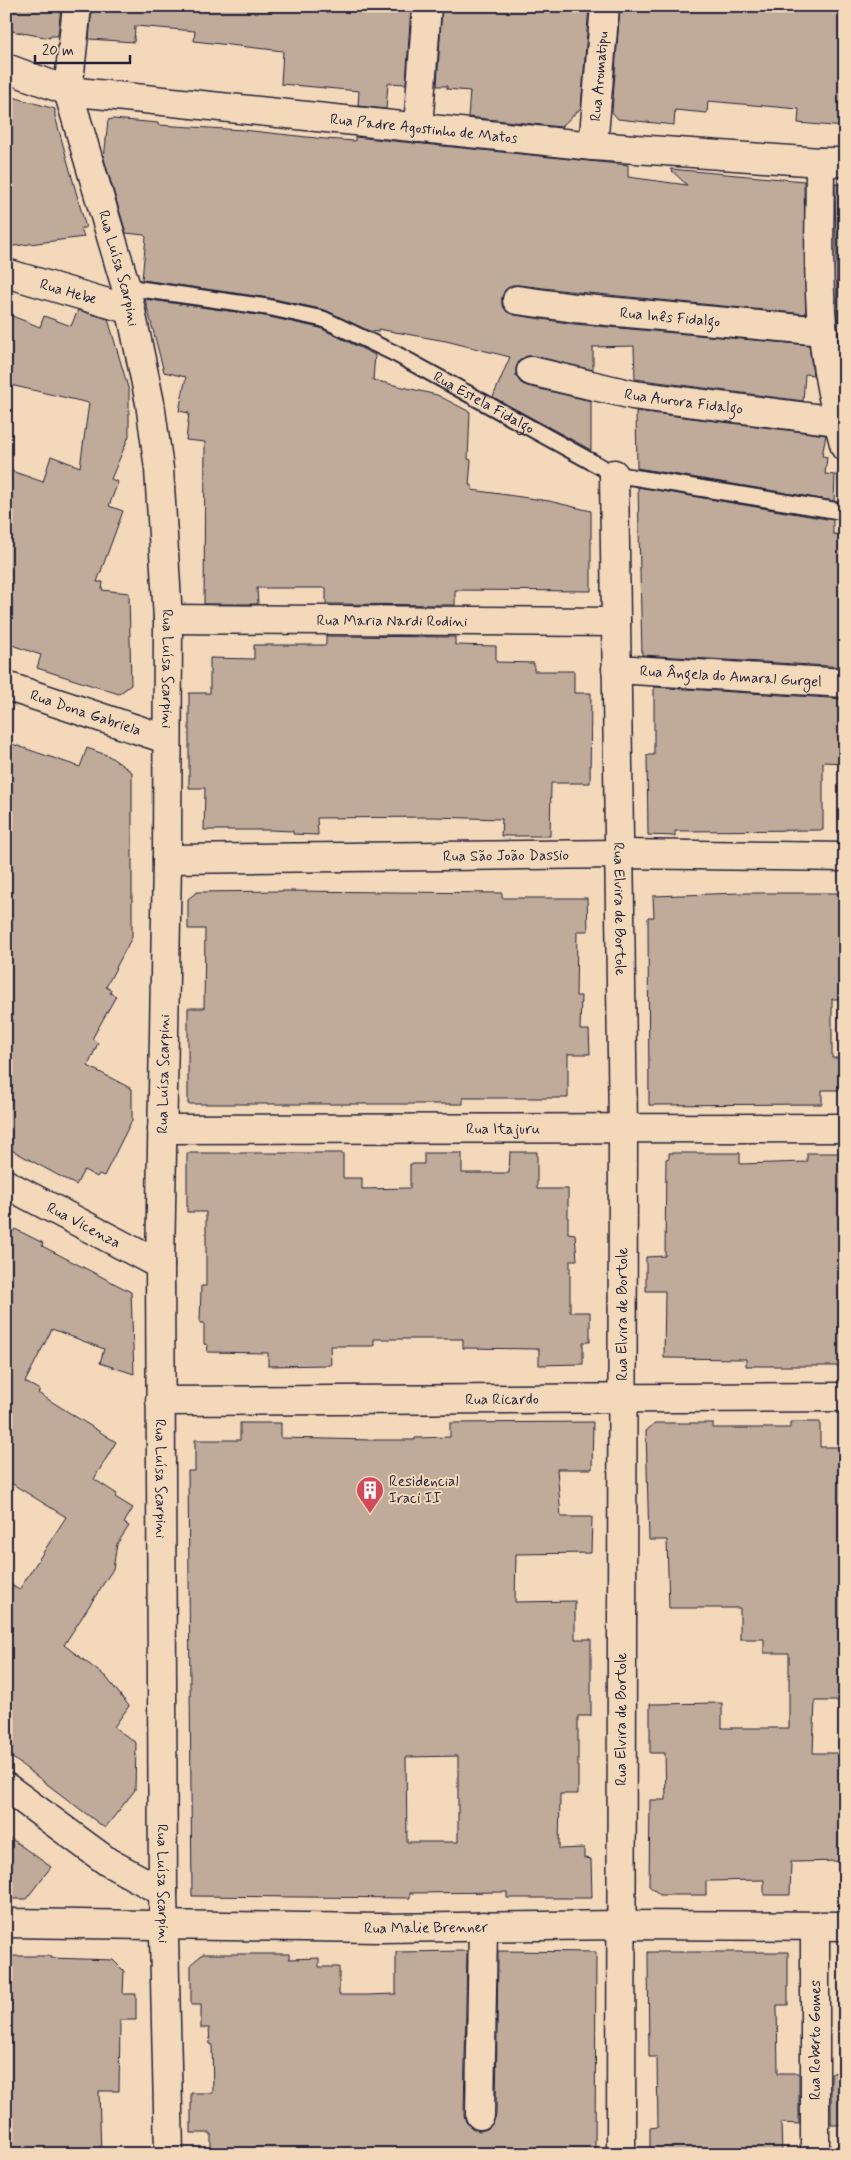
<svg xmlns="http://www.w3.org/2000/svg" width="851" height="2160" viewBox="0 0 851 2160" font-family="Mynerve,sans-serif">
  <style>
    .building { fill: #c0ab9b; stroke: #22223b; fill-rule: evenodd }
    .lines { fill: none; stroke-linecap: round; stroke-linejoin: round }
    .lane-casing { stroke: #22223b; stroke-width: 19 }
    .street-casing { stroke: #22223b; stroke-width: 31 }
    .secondary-casing { stroke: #22223b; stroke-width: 31 }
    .lane { stroke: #f4d8ba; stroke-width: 15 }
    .street { stroke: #f4d8ba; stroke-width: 28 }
    .secondary { stroke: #f4d8ba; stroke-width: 28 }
    .labels { text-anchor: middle; stroke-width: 4; stroke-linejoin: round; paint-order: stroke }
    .street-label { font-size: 15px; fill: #22223b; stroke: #f4d8ba }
    .poi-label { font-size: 15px; fill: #22223b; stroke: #f4d8ba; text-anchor: start }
  </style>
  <rect width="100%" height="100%" fill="#f4d8ba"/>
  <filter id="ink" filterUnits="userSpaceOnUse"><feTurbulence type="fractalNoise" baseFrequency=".02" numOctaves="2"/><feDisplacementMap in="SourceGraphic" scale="10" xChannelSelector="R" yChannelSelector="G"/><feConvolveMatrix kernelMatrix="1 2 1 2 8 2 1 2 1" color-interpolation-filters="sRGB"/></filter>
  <g filter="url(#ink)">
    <path class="building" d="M6 6H61L58 36H50V38L6 30Z
      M92 6H411L406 84 388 83 386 109 358 106 359 91 281 84 283 51 194 41 195 31 135 26 134 42 89 39Z
      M442 6H589L581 108 561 127 468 117 470 91 447 89V86H437Z
      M620 6H845V127L798 123 799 109 708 101 707 113 675 110 674 125 618 119 612 112Z
      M6 95 55 109V116L86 228H81L84 237 6 247Z
      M113 119 158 123V125L243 130 325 139 355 141V137L628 165V177L687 185 670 169 804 181 806 314 577 292 519 285H512L505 290 502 298V305L507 312 515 315 574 324 809 345 813 375 805 374 803 401 635 379 634 346 593 347V370L535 356H527L520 360 516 368V376L521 383 527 386 591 401V450L493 397 510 357 446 341 378 329V332L369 331 325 310 269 298 142 280 146 237 144 235 126 233 104 159 108 120Z
      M835 184 845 185V321H837V311Z
      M145 299 265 316 320 328 375 355 373 380 437 395 470 412 468 459 471 460 469 485H472V490L549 501 591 511V591L455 590V605L326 604V588H257L258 604H204L205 442 186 440 189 413 179 411 186 377 164 372Z
      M78 310 108 319 129 391V436L111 479 118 482 109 506 123 511 97 582H103L102 590 129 593 131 685 119 694 37 668 41 655 6 643V469L43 482 51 456 80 467 89 403 6 384V330L12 316 40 327 44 316 71 326Z
      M636 411 826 435 822 456 827 457 825 474 835 475 834 501 637 468Z
      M638 487 833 520V534L845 535V667L642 655Z
      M326 636 455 637V645L496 646V662L534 663V671H574V693H591L590 783H551L550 836H501L502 819 434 817 317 818 318 835 293 834V831L270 830H204L205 788H189V693H210V658L254 659V645H326Z
      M654 687 845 699V763L823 762V830L675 831V836L648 835 647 755H654Z
      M6 742 80 767 87 748 109 756 132 772V937L106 987 111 990 110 993 116 996 92 1039 98 1043 88 1066 132 1089V1120L104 1176 99 1174 97 1177 84 1170 76 1185 6 1147Z
      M285 891 502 893V898H587L588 931H577L576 996H581L580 1030H589L590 1054H568V1098H463V1104H188V1008H204L205 929H188V899L197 892Z
      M740 893H845V999H832V1058H845V1086H838L839 1090H822V1104L649 1105 648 917H654L653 896Z
      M510 1152H537V1189H568V1233L575 1234 577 1260H570V1312H590V1342H583V1364L539 1365V1349L463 1348V1339H374V1346H330L331 1365 268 1366V1353L207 1352 208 1345 204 1344V1323H200L201 1286H206V1212H187V1153H343V1178H362V1189L410 1188V1164H424V1153H462V1173H509Z
      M669 1153H740V1164L807 1162V1153H845V1366H746V1359L664 1358 665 1291H646V1257L665 1256 666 1159 669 1158Z
      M15 1229 43 1243 42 1246 131 1292 134 1374 100 1363 104 1349 52 1329 25 1382 40 1390 38 1393 116 1442 94 1479 117 1494 115 1497 133 1508 124 1523 129 1526 117 1544 113 1569 64 1645 106 1677 129 1706 114 1727 136 1743 135 1790 105 1828 6 1753V1581L19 1590 66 1517 6 1480V1245Z
      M593 1422 592 1469H557L561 1517H592L591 1553 516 1554 515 1602 575 1601V1639H591V1716H578V1794H560L559 1849 584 1848V1858L591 1859 592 1898H507V1892L410 1893V1898L192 1896 188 1471H195V1440H240V1423H281V1438L372 1440H415V1438L450 1437V1423ZM458 1756V1842H407L406 1757Z
      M790 1422H820V1447H845V1701H815L813 1753H845V1861L791 1862 790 1895H764V1880L706 1881V1895H660L649 1886 650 1800H666L665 1753H650V1704L722 1703V1728H789V1653H764V1639H740V1608H669L667 1540H649L646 1431 655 1423H713V1428H790Z
      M6 1835 51 1867 26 1899H6Z
      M467 1951 464 2115 466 2122 472 2128 480 2131 487 2129 493 2123 496 2115 498 1951 596 1952 595 2154H211V2133H191V2093H213L212 2044H210L209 2028H201V2005H191V1964L203 1954H289V1959L319 1958V1967H339V1995H367L396 1994V1952Z
      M648 1952H788V2005H777L778 2073H799V2124L781 2123 782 2154H650V2128L658 2127 657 2057H649Z
      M6 1956H51V1958L113 1960 124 1971 123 1994H136V2020H120L119 2091H99L101 2154H6Z
      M845 2072V2125H831V2073Z"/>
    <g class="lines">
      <g class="lane-casing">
        <g id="lane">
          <path id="s1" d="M126 287 267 307 323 319 396 354 614 474 845 512"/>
        </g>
      </g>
      <g class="street-casing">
        <g id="street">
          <path id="s2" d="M6 68 68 91 593 146 820 162H845"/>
          <path d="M418 128 427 6"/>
          <path id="s3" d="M593 146 605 6"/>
          <path d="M820 162C820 206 818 249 820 293 822 345 831 397 845 447"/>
          <path id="s4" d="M6 273 131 310"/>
          <path id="s5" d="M517 300 575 308 823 331"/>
          <path id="s6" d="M531 371 633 395 838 421"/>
          <path id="s7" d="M614 474 623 1129 621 2154"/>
          <path id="s8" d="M168 619 616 622"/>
          <path id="s9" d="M616 669 845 683"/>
          <path id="s10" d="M6 686 166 739"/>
          <path id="s11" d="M167 859 620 854 845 857"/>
          <path id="s12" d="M162 1129 845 1128"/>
          <path id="s13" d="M6 1184 160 1265"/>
          <path id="s14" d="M160 1401 845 1397"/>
          <path d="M6 1787 108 1862 163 1892"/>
          <path id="s15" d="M6 1923 380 1928 622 1925 845 1926"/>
          <path d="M480 2115 483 1926"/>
          <path d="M815 2154V1926"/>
        </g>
      </g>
      <g class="secondary-casing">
        <g id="secondary">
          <path id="s16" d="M77 6 68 91 126 287 150 403 159 469 168 619 167 859 160 1265 163 1892 169 2154"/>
        </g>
      </g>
      <use href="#lane" class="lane"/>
      <use href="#street" class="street"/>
      <use href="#secondary" class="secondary"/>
    </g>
  </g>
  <defs>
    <g id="building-pin" transform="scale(1.4375)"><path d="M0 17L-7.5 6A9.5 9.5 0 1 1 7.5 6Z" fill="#d1495b" stroke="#f4d8ba"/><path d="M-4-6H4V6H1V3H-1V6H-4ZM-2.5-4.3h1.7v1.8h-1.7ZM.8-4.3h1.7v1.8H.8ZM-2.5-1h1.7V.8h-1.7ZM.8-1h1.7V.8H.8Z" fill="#fff"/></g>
  </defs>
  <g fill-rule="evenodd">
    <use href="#building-pin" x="370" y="1490"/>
  </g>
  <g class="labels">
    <g class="street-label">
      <text dy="5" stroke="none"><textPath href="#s3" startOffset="70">Rua Aromatipu</textPath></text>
      <text dy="5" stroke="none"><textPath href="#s2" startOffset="424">Rua Padre Agostinho de Matos</textPath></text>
      <text dy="5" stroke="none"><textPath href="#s16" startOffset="270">Rua Luísa Scarpini</textPath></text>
      <text dy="5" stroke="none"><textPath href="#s4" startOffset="65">Rua Hebe</textPath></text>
      <text dy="5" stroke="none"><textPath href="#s5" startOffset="154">Rua Inês Fidalgo</textPath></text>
      <text dy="5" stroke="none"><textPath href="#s6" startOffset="156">Rua Aurora Fidalgo</textPath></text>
      <text dy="5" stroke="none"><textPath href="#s1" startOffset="381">Rua Estela Fidalgo</textPath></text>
      <text dy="5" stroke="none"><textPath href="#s8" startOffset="224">Rua Maria Nardi Rodini</textPath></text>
      <text dy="5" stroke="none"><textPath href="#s16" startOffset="675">Rua Luísa Scarpini</textPath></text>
      <text dy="5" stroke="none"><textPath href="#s9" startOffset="115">Rua Ângela do Amaral Gurgel</textPath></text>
      <text dy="5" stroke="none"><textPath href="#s10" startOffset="84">Rua Dona Gabriela</textPath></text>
      <text dy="5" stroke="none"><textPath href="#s11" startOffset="339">Rua São João Dassio</textPath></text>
      <text dy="5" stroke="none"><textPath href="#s7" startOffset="435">Rua Elvira de Bortole</textPath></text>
      <text transform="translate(163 1074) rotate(-89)" y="5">Rua Luísa Scarpini</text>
      <text dy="5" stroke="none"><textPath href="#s12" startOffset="341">Rua Itajuru</textPath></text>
      <text dy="5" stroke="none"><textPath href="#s13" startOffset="88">Rua Vicenza</textPath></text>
      <text transform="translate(622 1314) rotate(-90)" y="5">Rua Elvira de Bortole</text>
      <text dy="5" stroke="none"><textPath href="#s14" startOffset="342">Rua Ricardo</textPath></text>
      <text dy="5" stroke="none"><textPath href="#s16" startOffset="1485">Rua Luísa Scarpini</textPath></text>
      <text transform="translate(621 1719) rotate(-90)" y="5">Rua Elvira de Bortole</text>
      <text dy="5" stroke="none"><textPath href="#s16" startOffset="1890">Rua Luísa Scarpini</textPath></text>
      <text dy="5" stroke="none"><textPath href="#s15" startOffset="420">Rua Malie Brenner</textPath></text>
      <text transform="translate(815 2040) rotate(-90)" y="5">Rua Roberto Gomes</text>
    </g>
    <g class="poi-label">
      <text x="389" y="1486">Residencial<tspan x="389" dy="17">Iraci II</tspan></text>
    </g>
  </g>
  <rect width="851" height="2160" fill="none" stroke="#f4d8ba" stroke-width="25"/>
  <rect x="12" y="12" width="826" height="2135" fill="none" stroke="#22223b" stroke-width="2" filter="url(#ink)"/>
  <path d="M35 55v8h95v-8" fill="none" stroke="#22223b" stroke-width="2.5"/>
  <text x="42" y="55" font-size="15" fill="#22223b" stroke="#f4d8ba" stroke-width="4" paint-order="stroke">20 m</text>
</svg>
